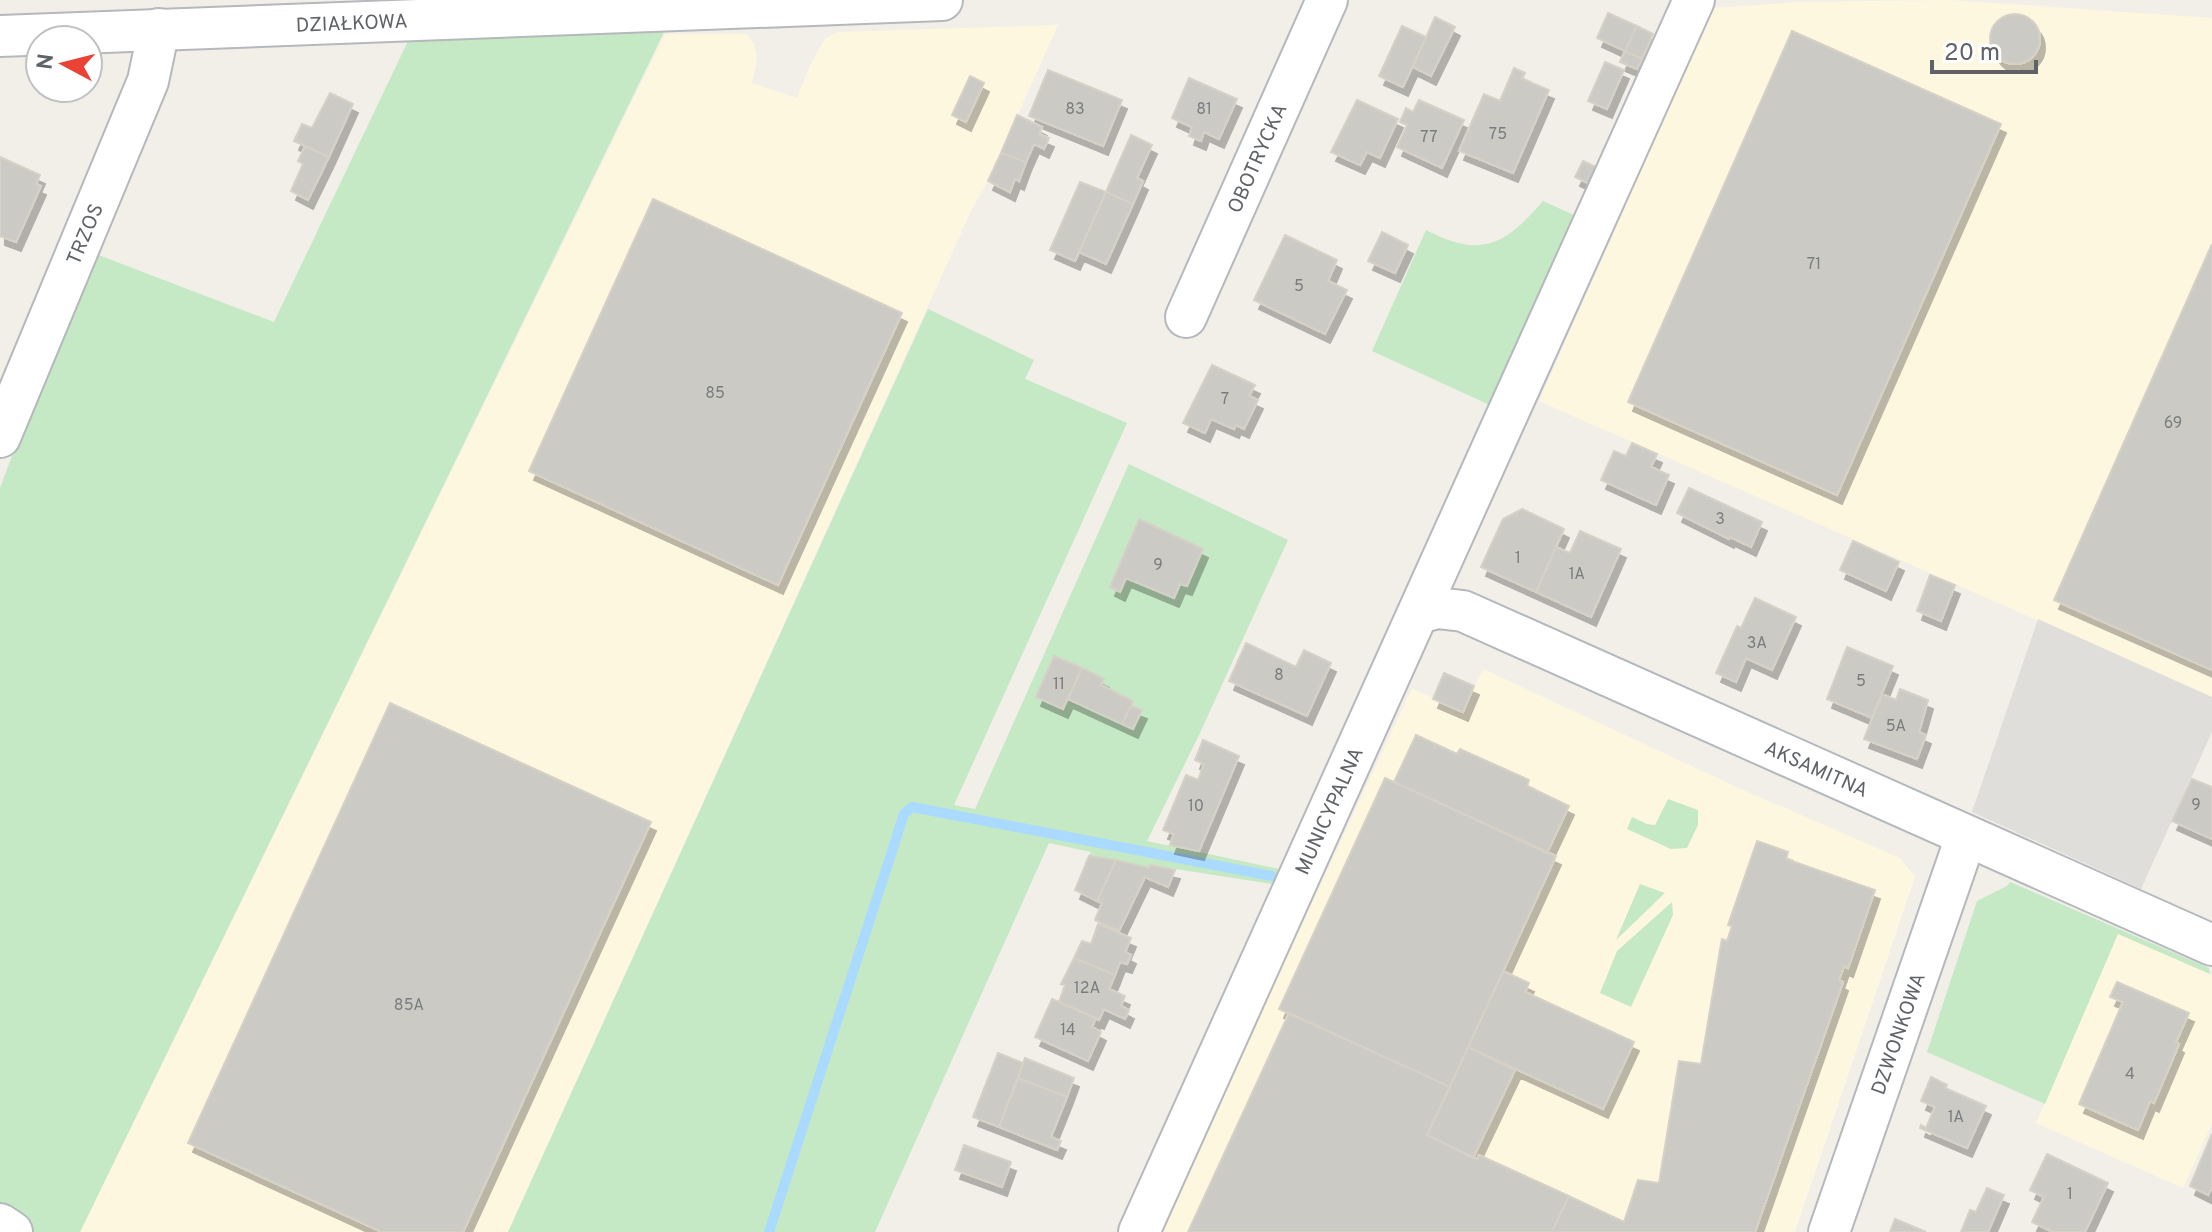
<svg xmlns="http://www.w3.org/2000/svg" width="2212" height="1232" viewBox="0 0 2212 1232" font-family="Overpass,sans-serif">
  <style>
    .commercial { fill: #fef7e0 }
    .industrial { fill: #e0deda }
    .green { fill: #c5e8c5 }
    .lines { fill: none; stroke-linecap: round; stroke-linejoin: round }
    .stream { stroke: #aadaff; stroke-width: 10 }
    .building { fill: #cccac5; stroke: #d6d1c6; stroke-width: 2; filter: url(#shadow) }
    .street-casing { stroke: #b5b8bc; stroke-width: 44 }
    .street { stroke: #fff; stroke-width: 40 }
    .labels { text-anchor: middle; stroke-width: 8; stroke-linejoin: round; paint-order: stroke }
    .number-label { font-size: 16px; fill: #7a7d7f }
    .street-label { font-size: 20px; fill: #5f6368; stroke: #fff }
  </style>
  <defs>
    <filter id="shadow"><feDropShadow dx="5" dy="9" stdDeviation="0" flood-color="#0004"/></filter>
  </defs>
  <rect width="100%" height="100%" fill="#f1efe8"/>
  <path class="commercial" d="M1948 0 2212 18V697L1539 401 1713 8 1800 2Z
    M1058 25 988 181 971 211 508 1232H80L665 34H747L754 44 757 59 752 83 797 98 813 59 826 38 839 32Z
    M1483 669 1741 789 1900 858 1915 877 1795 1232H1159L1412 688 1463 712Z
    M2118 934 2212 975V1124L2183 1188 2036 1123Z"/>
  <path class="industrial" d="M2038 619 2212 697V732L2141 889 1972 812Z"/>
  <path class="green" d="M668 24 80 1232H29L0 1212V488L88 251 274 322 409 39Z
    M1543 201 1578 217 1494 407 1372 351 1426 230C1481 259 1505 245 1543 201Z
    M928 309 1034 360 1025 379 1127 423 954 805 975 809 1129 464 1288 540 1200 733 1147 841 1279 869 1272 884 1150 865 1149 868 1089 856 1091 852 1049 843 875 1232H508Z
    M1668 799 1698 810V825L1687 848 1671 849 1627 829 1632 817 1647 824 1655 825Z
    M2010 882 2209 968 2210 974 2118 934 2045 1104 1927 1052 1977 901 2007 886Z
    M1640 884 1665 893 1616 940Z
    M1672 902 1673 915 1631 1007 1600 993 1617 951Z"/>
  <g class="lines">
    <path class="stream" d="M769 1232 904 814 912 807 1272 876"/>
  </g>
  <path class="building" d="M1608 13 1637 26 1625 51 1597 38Z
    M1990 39a25 25 0 1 1 50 0a25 25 0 1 1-50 0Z
    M1435 17 1455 27 1431 76 1413 67Z
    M1402 26 1426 37 1403 87 1379 76Z
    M1637 26 1653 34 1642 59 1625 51Z
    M1792 31 2001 124 1837 495 1628 402Z
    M1625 51 1642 59 1637 69 1620 62Z
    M1605 62 1624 70 1607 109 1588 101Z
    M1514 68 1525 73 1522 79 1549 90 1513 173 1459 151 1484 94 1500 101Z
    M1048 70 1122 100 1103 146 1029 116Z
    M970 76 984 83 966 122 952 115Z
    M1189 78 1237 99 1219 139 1204 132 1201 141 1189 136 1192 127 1172 118Z
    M330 93 353 104 329 157 294 141 302 124 312 128Z
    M1357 100 1398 119 1380 158 1367 152 1360 165 1331 152Z
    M1419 100 1464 120 1442 168 1397 147 1407 125 1400 122 1406 108 1413 112Z
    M1017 115 1042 127 1039 134 1049 138 1044 149 1034 144 1026 162 1001 153Z
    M1131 135 1152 145 1137 178 1143 181 1133 204 1106 192Z
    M305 146 329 157 308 200 291 191 303 164 298 161Z
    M1001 153 1026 162 1019 181 1015 179 1010 192 988 181Z
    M0 157 40 175 36 184 41 186 16 242 0 236Z
    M1583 161 1598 168 1590 184 1575 177Z
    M1080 182 1106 192 1075 261 1050 250Z
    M1106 192 1133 204 1106 264 1079 252Z
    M653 199 902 313 778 585 529 471Z
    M1382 232 1408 245 1395 273 1368 261Z
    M1285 235 1337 260 1328 281 1347 290 1325 334 1254 300Z
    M2212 244V670L2054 600Z
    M1212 365 1255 385 1249 396 1258 400 1244 429 1236 425 1234 429 1211 419 1205 433 1183 423Z
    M1632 443 1657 454 1651 467 1669 475 1656 505 1601 480 1614 451 1626 456Z
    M1689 488 1762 522 1751 547 1730 537 1729 539 1677 513Z
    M1522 509 1564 529 1536 592 1481 567 1503 519Z
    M1139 519 1203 549 1187 586 1180 584 1174 598 1126 578 1120 592 1110 587Z
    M1580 531 1621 549 1591 617 1536 592 1556 547 1570 553Z
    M1853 541 1899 562 1886 591 1840 570Z
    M1930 575 1955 585 1941 621 1917 611Z
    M1755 598 1796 617 1772 670 1746 658 1736 682 1716 673 1737 626 1741 628Z
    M1246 643 1296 667 1304 650 1331 663 1307 716 1229 681Z
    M1847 647 1893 666 1872 718 1827 699Z
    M1054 656 1082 668 1063 709 1036 697Z
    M1082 668 1104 679 1101 685 1133 701 1122 724 1068 699Z
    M1444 673 1474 686 1463 712 1433 699Z
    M1900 689 1928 700 1919 732 1926 735 1917 759 1864 739 1882 694 1896 700Z
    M390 703 651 822 463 1232H382L188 1143Z
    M1131 706 1142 710 1133 729 1122 724Z
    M1416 735 1457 754 1460 749 1529 780 1527 786 1569 806 1547 853 1394 782Z
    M1203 740 1239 756 1199 851 1170 845 1174 834 1163 830 1186 775 1198 780 1204 764 1195 760Z
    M1385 778 1556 856 1450 1087 1279 1009Z
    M2192 779 2212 787V839L2172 821Z
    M1757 841 1788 852 1786 859 1875 890 1848 968 1844 966 1839 980 1843 982 1755 1232H1552L1569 1196 1624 1222 1638 1180 1659 1183 1679 1061 1701 1064 1721 944 1722 939 1727 941 1732 926 1728 925Z
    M1089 856 1116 860 1097 901 1075 890Z
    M1116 860 1149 868 1150 865 1175 870 1168 887 1145 877 1119 931 1095 920 1102 903 1097 901Z
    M1098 924 1131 938 1125 952 1131 955 1127 964 1120 962 1115 975 1074 958 1082 941 1091 944Z
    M1074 958 1115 975 1109 989 1125 996 1121 1006 1129 1010 1125 1019 1104 1009 1099 1020 1059 1002 1065 985 1061 984Z
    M1503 971 1529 983 1525 992 1634 1042 1603 1109 1468 1047Z
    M2117 982 2189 1013 2176 1042 2179 1044 2154 1103 2150 1101 2138 1130 2079 1104 2123 1002 2110 997Z
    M1052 999 1096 1018 1092 1027 1101 1032 1088 1061 1035 1037Z
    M1289 1013 1450 1087 1427 1135 1477 1159 1479 1155 1569 1196 1552 1232H1188Z
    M1468 1047 1515 1070 1473 1158 1427 1135Z
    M998 1053 1023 1063 999 1127 973 1117Z
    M1025 1058 1074 1078 1067 1097 1018 1078Z
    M1931 1077 1947 1085 1945 1088 1986 1106 1967 1148 1920 1128 1921 1125 1926 1128 1935 1107 1921 1101Z
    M1018 1078 1067 1097 1051 1137 1061 1141 1057 1150 999 1127Z
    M2212 1134V1187L2208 1195 2190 1186Z
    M964 1145 1011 1162 1002 1187 955 1170Z
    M2047 1154 2108 1183 2085 1232H2053L2032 1222 2044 1197 2030 1190Z
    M1987 1188 2004 1195 1988 1232H1961L1970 1210 1976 1212Z
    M1895 1219 1926 1232H1890Z"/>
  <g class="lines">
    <g class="street-casing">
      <g id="street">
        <path id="s1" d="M0 36 942 0"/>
        <path id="s2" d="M1186 317 1327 0"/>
        <path id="s3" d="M0 437 148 81 159 29"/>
        <path id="s4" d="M1419 613 1437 608 1463 611 2212 945"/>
        <path d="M0 1224 12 1232"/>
        <path id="s5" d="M1139 1232 1694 0"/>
        <path id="s6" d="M1829 1232 1966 837"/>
      </g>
    </g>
    <use href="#street" class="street"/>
  </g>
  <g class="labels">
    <g class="number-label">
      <text x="1075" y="114">83</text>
      <text x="1204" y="114">81</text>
      <text x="1498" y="139">75</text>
      <text x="1429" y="142">77</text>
      <text x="1814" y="269">71</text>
      <text x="1299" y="291">5</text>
      <text x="715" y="398">85</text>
      <text x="1225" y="404">7</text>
      <text x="2173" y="428">69</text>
      <text x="1720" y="524">3</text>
      <text x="1518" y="563">1</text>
      <text x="1158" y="570">9</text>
      <text x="1577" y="579">1A</text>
      <text x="1757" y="648">3A</text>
      <text x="1279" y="680">8</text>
      <text x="1861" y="686">5</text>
      <text x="1059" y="689">11</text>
      <text x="1896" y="731">5A</text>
      <text x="2196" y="810">9</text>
      <text x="1196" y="811">10</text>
      <text x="1087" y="993">12A</text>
      <text x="409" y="1010">85A</text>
      <text x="1068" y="1035">14</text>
      <text x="2130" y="1079">4</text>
      <text x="1956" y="1122">1A</text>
      <text x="2070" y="1199">1</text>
    </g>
    <g class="street-label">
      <text dy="7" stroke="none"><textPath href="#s1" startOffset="352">DZIAŁKOWA</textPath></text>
      <text dy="7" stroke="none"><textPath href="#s2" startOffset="174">OBOTRYCKA</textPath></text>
      <text dy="7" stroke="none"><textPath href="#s3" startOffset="220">TRZOS</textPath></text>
      <text dy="7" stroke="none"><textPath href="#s4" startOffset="432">AKSAMITNA</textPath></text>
      <text dy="7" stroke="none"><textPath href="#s5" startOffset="462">MUNICYPALNA</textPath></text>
      <text dy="7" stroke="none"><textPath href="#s6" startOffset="210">DZWONKOWA</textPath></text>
    </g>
  </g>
  <g transform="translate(64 64) rotate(277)"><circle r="38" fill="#ffffff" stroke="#bfc1c3" stroke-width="2"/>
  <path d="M0-6L14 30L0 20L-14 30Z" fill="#ea4335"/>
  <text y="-12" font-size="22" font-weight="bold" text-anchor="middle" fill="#5f6368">N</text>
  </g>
  <path d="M1932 60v12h104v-12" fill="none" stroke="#5f6368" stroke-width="4"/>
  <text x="1944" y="60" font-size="24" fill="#5f6368" stroke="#ffffff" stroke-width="6" paint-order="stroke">20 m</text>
</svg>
